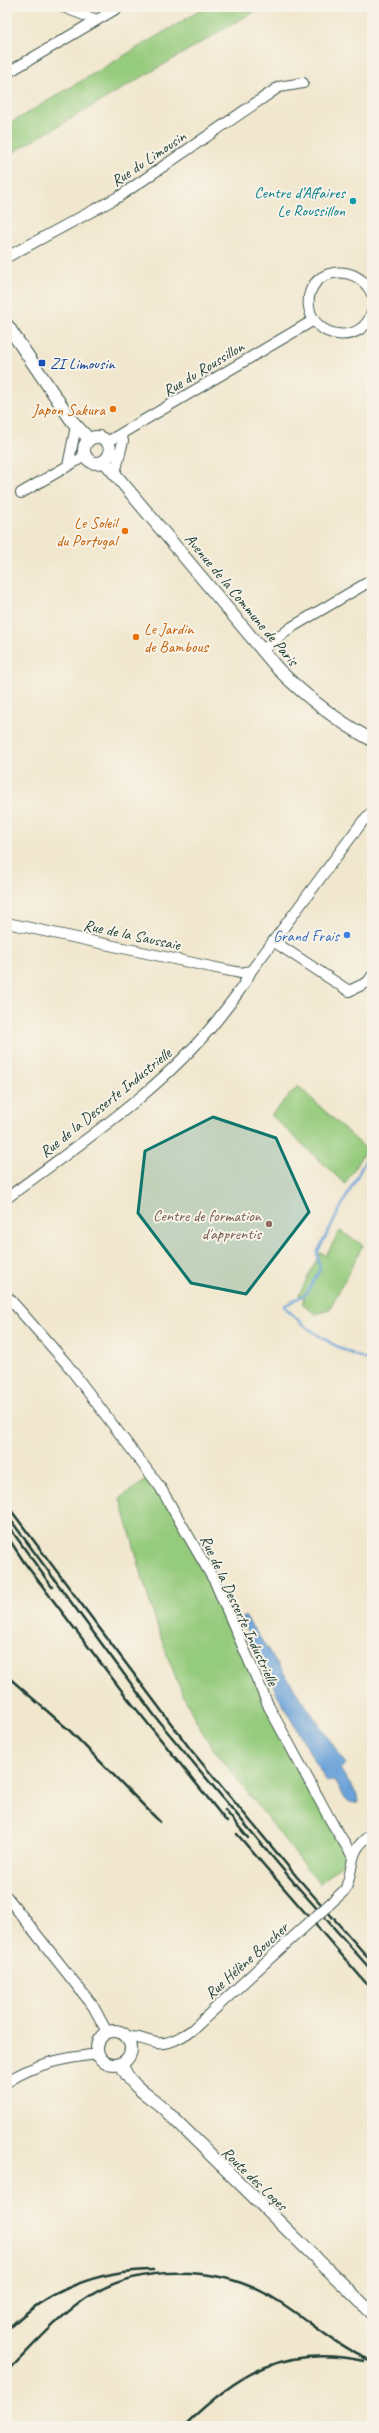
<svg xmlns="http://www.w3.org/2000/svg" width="379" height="2433" viewBox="0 0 379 2433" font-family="Caveat,sans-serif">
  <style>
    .green { fill: #95cb7d; stroke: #5a8458 }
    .water { fill: #6aa2d9; stroke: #447086 }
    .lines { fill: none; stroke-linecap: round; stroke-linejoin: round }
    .stream { stroke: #6aa2d9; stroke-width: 2.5 }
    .minor-casing { stroke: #3e564b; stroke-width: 12 }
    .tertiary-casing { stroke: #3e564b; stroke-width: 14 }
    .minor { stroke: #fff; stroke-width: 10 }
    .tertiary { stroke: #fff; stroke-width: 12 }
    .rail { stroke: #1f3d34; stroke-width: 2.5 }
    .minor-bridge-casing { stroke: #3e564b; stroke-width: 12; stroke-linecap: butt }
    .minor-bridge { stroke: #fff; stroke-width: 10 }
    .marked { fill: #0f766e; fill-opacity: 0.2; stroke: #0f766e; stroke-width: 3; stroke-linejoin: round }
    .culture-dot { fill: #0f9aa8; stroke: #f7f3e8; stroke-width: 1.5 }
    .transit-dot { fill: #1a4fb4; stroke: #f7f3e8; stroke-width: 1.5 }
    .food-dot { fill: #e8710a; stroke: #f7f3e8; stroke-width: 1.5 }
    .shop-dot { fill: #3f7fe0; stroke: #f7f3e8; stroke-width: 1.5 }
    .education-dot { fill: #8d6e63; stroke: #f7f3e8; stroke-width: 1.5 }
    .labels { text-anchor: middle; stroke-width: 4; stroke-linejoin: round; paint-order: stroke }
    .street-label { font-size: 16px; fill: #1f3d34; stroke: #f7f3e8 }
    .culture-label { font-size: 16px; fill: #0d838f; stroke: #f7f3e8; text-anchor: end }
    .transit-label { font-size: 16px; fill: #164399; stroke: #f7f3e8; text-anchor: start }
    .food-label { font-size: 16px; fill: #c56008; stroke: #f7f3e8; text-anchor: end }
    .shop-label { font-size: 16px; fill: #366cbe; stroke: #f7f3e8; text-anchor: end }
    .education-label { font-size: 16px; fill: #785e54; stroke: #f7f3e8; text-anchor: end }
  </style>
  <rect width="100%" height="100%" fill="#f7f3e8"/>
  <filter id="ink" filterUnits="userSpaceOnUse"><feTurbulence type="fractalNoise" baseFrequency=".025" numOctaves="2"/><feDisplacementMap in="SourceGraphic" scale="8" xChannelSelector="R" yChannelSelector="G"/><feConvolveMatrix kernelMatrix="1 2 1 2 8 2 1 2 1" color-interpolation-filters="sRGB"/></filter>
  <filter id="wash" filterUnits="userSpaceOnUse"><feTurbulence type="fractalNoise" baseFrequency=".012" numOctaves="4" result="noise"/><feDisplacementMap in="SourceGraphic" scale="16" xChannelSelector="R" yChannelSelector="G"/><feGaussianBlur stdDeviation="0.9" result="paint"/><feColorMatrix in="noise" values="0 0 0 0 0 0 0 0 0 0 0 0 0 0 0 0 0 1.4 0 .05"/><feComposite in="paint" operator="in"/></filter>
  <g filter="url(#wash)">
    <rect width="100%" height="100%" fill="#f1e7ce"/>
    <path class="green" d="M206 7H262L7 156V125Z
      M298 1086 366 1149 345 1184 271 1115Z
      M340 1231 363 1245 329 1310 315 1314 302 1304 304 1298 299 1295 320 1253 326 1255Z
      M152 1476 204 1559 269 1706 352 1855 319 1884 212 1747C165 1678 144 1578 120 1498Z"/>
    <path class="water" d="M245 1616 346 1764 340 1769 357 1795 358 1802C346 1807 340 1789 334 1780L327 1782 281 1702 241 1619Z"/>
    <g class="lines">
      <path class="stream" d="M372 1148 317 1253 320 1269 307 1293 284 1306C307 1332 340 1350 372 1362"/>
    </g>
  </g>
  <g filter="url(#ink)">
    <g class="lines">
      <g class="minor-casing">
        <path id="minor" d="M63 7 97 20
          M7 73 119 7
          M7 257 120 196 279 87 303 83
          M372 294C356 259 304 269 309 307 314 340 363 345 372 312
          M107 442 314 320
          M68 466 76 426
          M115 473 123 441 121 435
          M21 493 85 456
          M262 650 292 627 372 580
          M7 923 216 968 241 973 251 971
          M273 941 349 991 368 982 372 976
          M7 1198C80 1143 161 1091 218 1019 230 1003 243 989 251 971L363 821 372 812
          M7 1296 66 1363 160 1487 215 1582 269 1707 332 1823 352 1855
          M345 1890C356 1865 346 1851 372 1834
          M7 1897 93 2006 107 2032
          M127 2037C140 2036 145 2041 157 2043 169 2045 182 2037 192 2030L257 1970
          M7 2082C35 2063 65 2058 98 2054"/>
      </g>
      <g class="tertiary-casing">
        <path id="tertiary" d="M7 325 72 421 89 439
          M84 450a13 13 0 1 1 26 0a13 13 0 1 1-26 0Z
          M104 461 278 669C306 697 337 721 372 740
          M97 2048a17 17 0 1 1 34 0a17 17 0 1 1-34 0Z
          M121 2063C130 2086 144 2092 162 2107L372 2313"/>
      </g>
      <use href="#minor" class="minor"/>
      <use href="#tertiary" class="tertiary"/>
      <path class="rail" d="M7 1505 191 1750 297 1877 372 1962
        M7 1515 160 1723 296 1885 372 1971
        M9 1527 52 1587
        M7 1536 24 1562 125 1695 227 1822
        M7 1676 70 1731 160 1822
        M225 1810 248 1838
        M237 1834 372 1990
        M7 2330C47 2290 99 2270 154 2270
        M7 2372C32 2347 56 2319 85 2299 136 2264 216 2265 270 2296 305 2316 334 2346 372 2361
        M184 2426C238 2373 286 2344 364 2361"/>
      <g class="minor-bridge-casing">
        <path id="minor-bridge" d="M257 1970 345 1890"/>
      </g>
      <use href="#minor-bridge" class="minor-bridge"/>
    </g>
  </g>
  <path class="marked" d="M213 1117 276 1138 309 1212 246 1294 191 1283 138 1213 145 1151Z"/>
  <circle class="culture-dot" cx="353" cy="201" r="4"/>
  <rect class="transit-dot" x="38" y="359" width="8" height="8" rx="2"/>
  <g class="food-dot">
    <circle cx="113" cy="409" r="4"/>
    <circle cx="125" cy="531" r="4"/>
    <circle cx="136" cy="637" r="4"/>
  </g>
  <circle class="shop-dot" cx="347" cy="935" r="4"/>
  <circle class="education-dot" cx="269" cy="1224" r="4"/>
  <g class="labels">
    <g class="street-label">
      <text transform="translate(148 158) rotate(-34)" y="6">Rue du Limousin</text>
      <text transform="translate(203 368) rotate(-31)" y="6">Rue du Roussillon</text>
      <text transform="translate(242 599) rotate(50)" y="6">Avenue de la Commune de Paris</text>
      <text transform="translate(132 934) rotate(12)" y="6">Rue de la Saussaie</text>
      <text transform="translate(105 1102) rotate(-39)" y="6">Rue de la Desserte Industrielle</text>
      <text transform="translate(240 1610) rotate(65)" y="6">Rue de la Desserte Industrielle</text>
      <text transform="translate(246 1960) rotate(-42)" y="6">Rue Hélène Boucher</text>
      <text transform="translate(255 2178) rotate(44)" y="6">Route des Loges</text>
    </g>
    <g class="culture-label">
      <text x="345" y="198">Centre d’Affaires<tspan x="345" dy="18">Le Roussillon</tspan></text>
    </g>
    <g class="transit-label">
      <text x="50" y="369">ZI Limousin</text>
    </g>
    <g class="food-label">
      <text x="105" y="415">Japon Sakura</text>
      <text x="117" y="528">Le Soleil<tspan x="117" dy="18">du Portugal</tspan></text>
      <text x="144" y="634" text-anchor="start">Le Jardin<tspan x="144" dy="18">de Bambous</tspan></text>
    </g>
    <g class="shop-label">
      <text x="339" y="941">Grand Frais</text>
    </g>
    <g class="education-label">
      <text x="261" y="1221">Centre de formation<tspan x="261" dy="18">d'apprentis</tspan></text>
    </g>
  </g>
  <rect width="379" height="2433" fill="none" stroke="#f7f3e8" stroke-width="24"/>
</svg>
